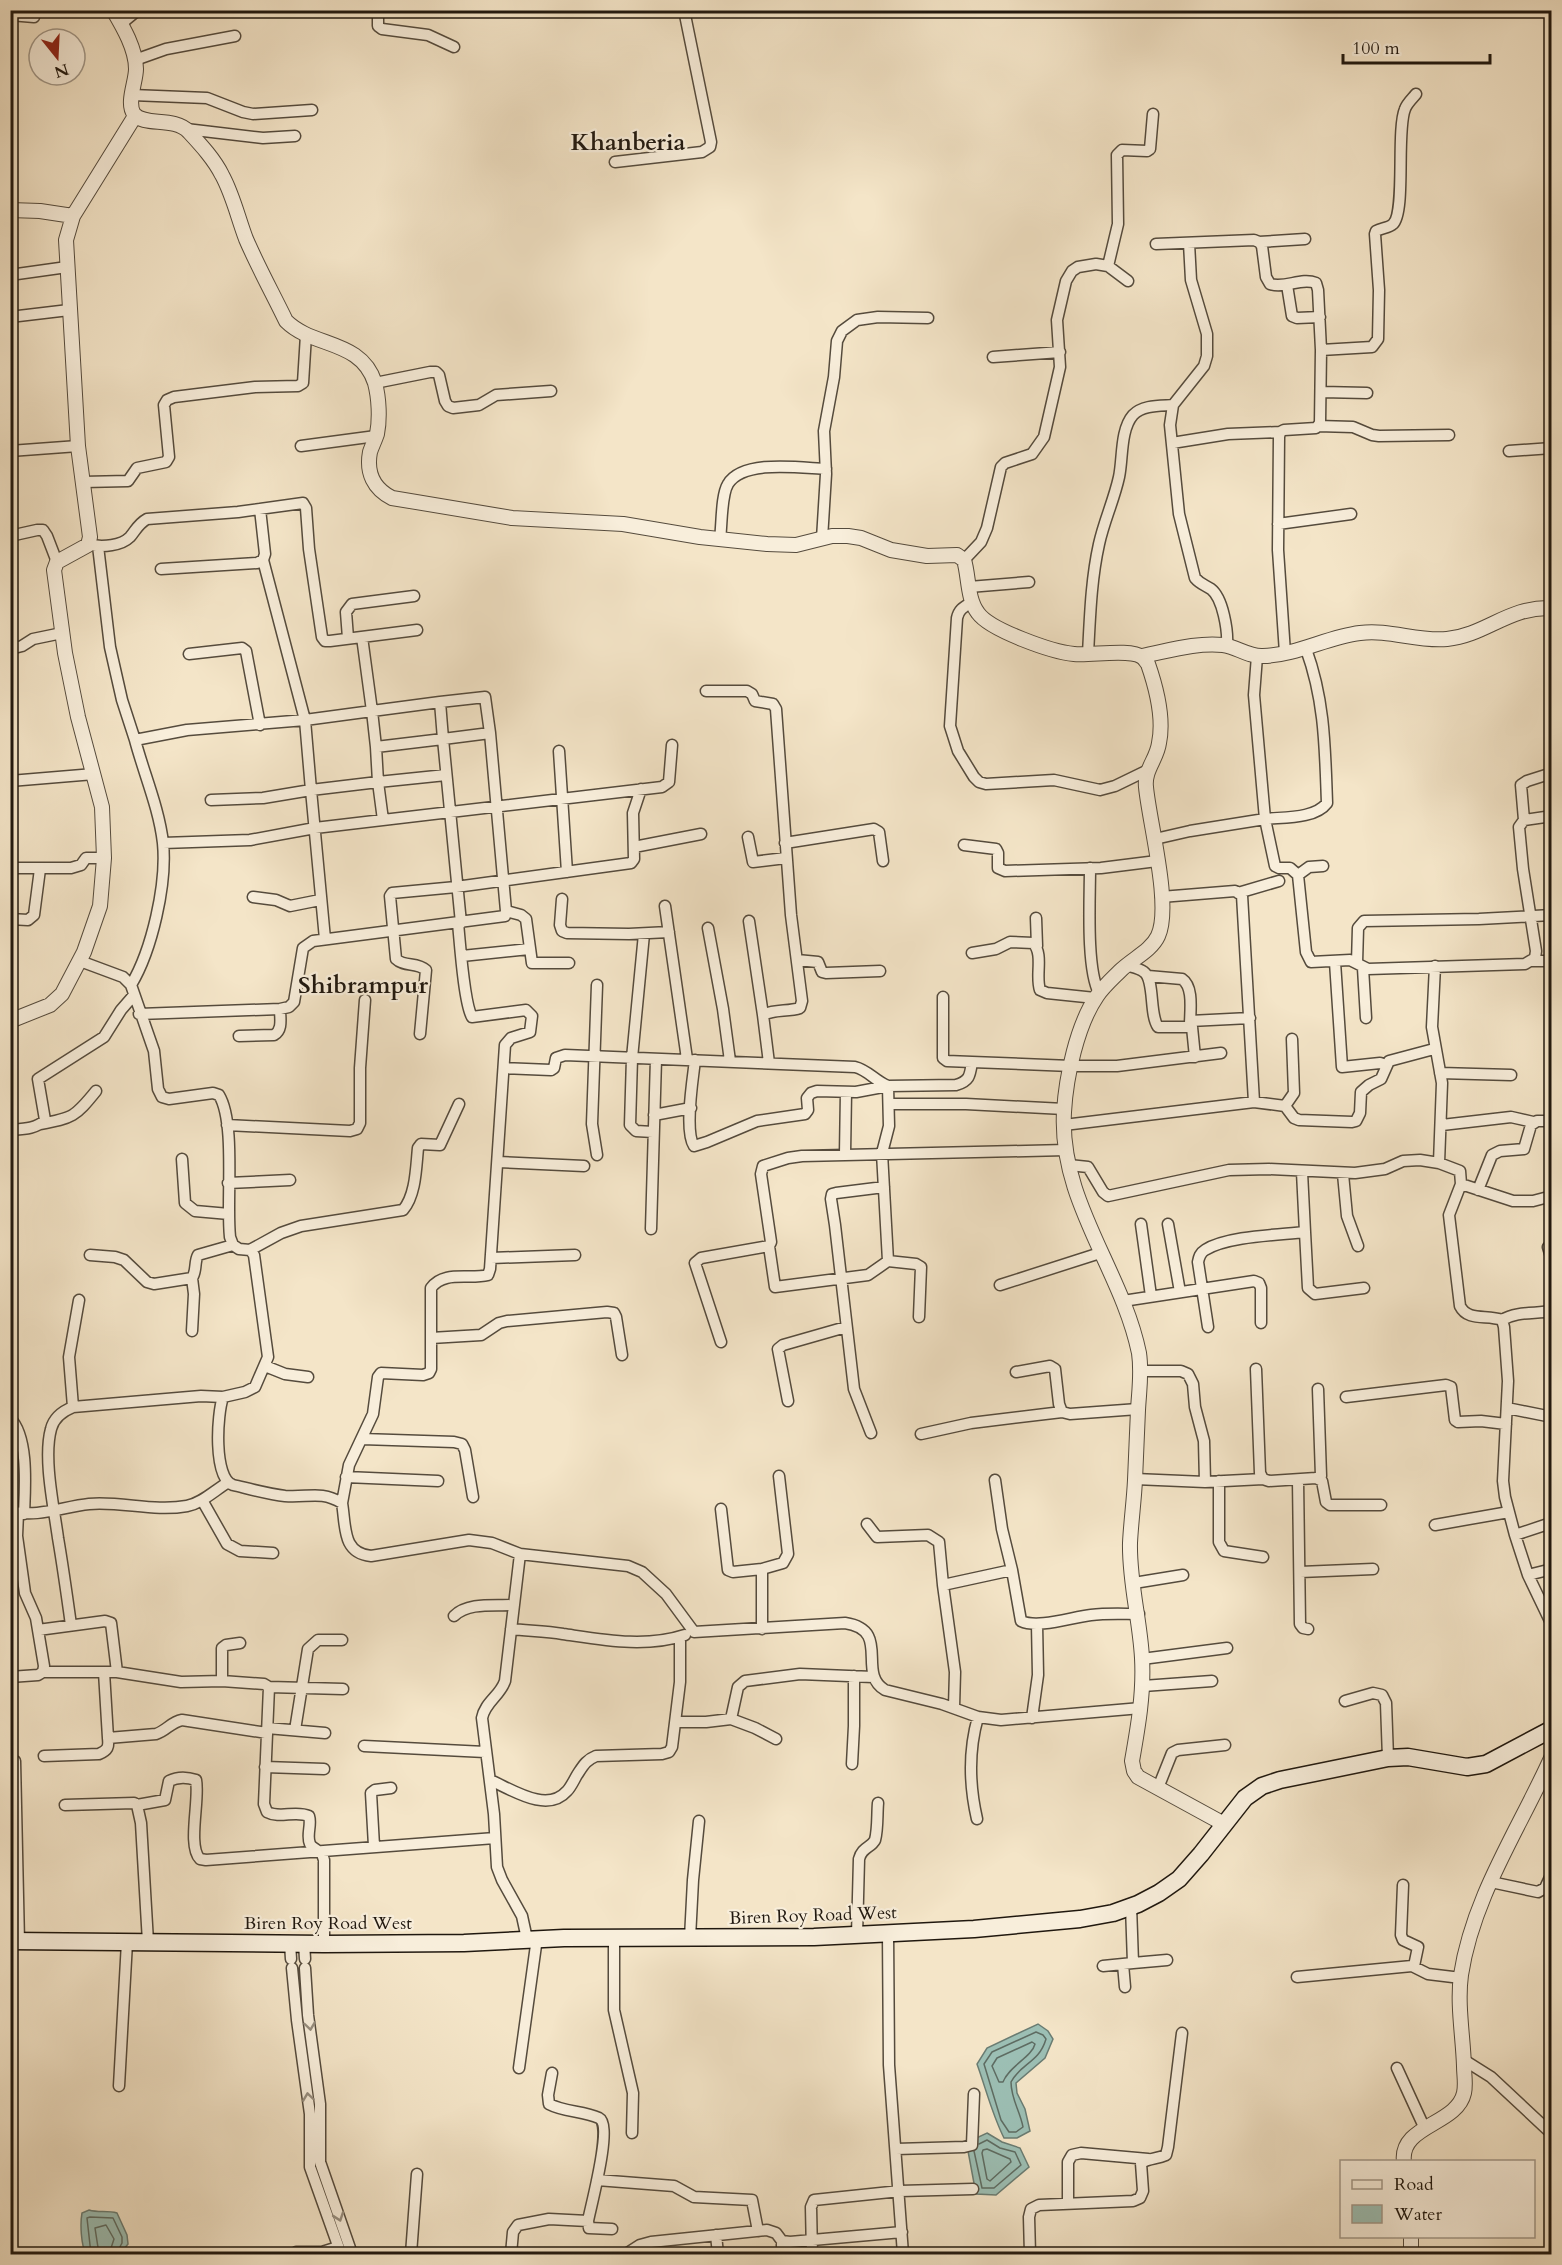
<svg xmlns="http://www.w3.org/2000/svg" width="1562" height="2265" viewBox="0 0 1562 2265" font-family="Cardo,serif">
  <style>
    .water { fill: #9cbfb4; stroke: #6a7c72; stroke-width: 1.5 }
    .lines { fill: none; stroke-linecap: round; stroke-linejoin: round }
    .shore { stroke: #5e6c62; stroke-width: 1.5 }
    .minor-casing { stroke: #554b3d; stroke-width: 13 }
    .tertiary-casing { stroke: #554b3d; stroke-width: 16 }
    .secondary-casing { stroke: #20180f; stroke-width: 19 }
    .minor { stroke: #f8eedb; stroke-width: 10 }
    .tertiary { stroke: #f8eedb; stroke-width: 14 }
    .secondary { stroke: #f8eedb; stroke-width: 16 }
    .oneway { stroke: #978e7f }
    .labels { text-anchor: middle; stroke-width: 4.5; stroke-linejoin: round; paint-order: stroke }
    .street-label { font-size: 18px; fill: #20180f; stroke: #f8eedb }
    .district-label { font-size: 24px; font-weight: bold; fill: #20180f; stroke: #f8eedb }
  </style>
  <rect width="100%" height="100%" fill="#f4e5c8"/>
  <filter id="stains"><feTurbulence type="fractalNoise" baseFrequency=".00333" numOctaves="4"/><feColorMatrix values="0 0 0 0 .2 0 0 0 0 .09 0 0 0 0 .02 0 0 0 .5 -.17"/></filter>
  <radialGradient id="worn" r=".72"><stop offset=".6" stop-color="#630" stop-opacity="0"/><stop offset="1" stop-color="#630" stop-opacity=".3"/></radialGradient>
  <path class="water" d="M1038 2024 1048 2031 1053 2039 1045 2058 1016 2083 1017 2093 1025 2109 1030 2131 1017 2138H1004C992 2114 986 2089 977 2064L987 2048Z
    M987 2133 1002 2142 1020 2148 1029 2167 996 2195 976 2194 968 2151 972 2140Z
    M89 2210C99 2213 107 2210 117 2213L127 2235 128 2244 120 2254H86C81 2245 80 2224 82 2213Z"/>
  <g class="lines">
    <path class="shore" d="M1036 2032 1043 2035 1046 2039C1039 2063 1021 2063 1011 2082 1011 2099 1020 2111 1023 2127L1016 2132H1009L1001 2120 984 2064 992 2052Z
      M1032 2042 1035 2044C1032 2057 1009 2066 1003 2082H999L992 2066 997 2058Z
      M987 2149 1010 2159 1011 2162 990 2181 987 2179 982 2153 983 2150Z
      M974 2151 982 2188H994L1021 2165 1015 2152 1000 2148 987 2140 979 2144
      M91 2254 87 2218 90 2217 113 2218 122 2237V2243L116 2254
      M99 2254 95 2228 106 2225 114 2239 109 2254"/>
    <g class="minor-casing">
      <path id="minor" d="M378 10V26L382 29 428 35 454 47
        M10 15 34 17
        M121 24 138 10
        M135 60 166 49 235 36
        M132 95 207 98 243 112 253 114 312 110
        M186 129 263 138 295 136
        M615 162 702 152 710 147 711 142 684 10
        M1259 242 1305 239
        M1189 243 1191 280 1207 334V356L1204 366 1173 405 1170 425 1179 514 1195 578C1200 584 1205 585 1211 589 1223 598 1228 631 1227 645
        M1156 244 1254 240 1259 242 1262 246 1266 277 1270 284C1285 289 1301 277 1316 283L1318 290 1321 350 1320 423 1316 428 1284 430 1280 432 1279 437 1278 550 1285 653
        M1108 266 1118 224 1117 155 1122 150 1147 151 1150 149 1153 114
        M10 275 67 267
        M1287 285 1292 316 1297 318 1320 317
        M10 317 69 310
        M1321 350 1372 347 1378 339 1379 290 1375 234 1376 231C1381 228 1389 228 1393 224 1406 212 1396 130 1405 109 1407 103 1413 98 1416 94
        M993 357 1060 352
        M375 383 430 372H436L439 375 445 401 448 406 453 408 479 405 496 395 551 391
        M1322 392 1367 393
        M1318 426 1353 427 1372 435 1379 436 1449 435
        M1172 443 1228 434 1280 432
        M301 446 376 436
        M10 451 78 446
        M1509 451 1552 448
        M83 482 128 481 137 468 166 462 169 457 164 405 167 400 174 397 255 387 298 386 303 383 306 335
        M1278 524 1351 514
        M10 536 37 530H43L47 536 57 562
        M720 539C722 525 721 495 728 484 743 459 801 468 826 469
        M822 539 826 474 824 431 834 377 837 341 842 331 857 320 878 317 928 318
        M91 545C103 547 121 546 130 537 136 530 138 524 147 519L238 512 303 503 306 508 309 549 322 637 325 641H330L417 630
        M98 546 110 647 122 700 135 740 187 730 305 720 372 711 376 747 443 739 461 923
        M263 560 305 720 311 790 378 782 376 747
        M964 560 981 542 987 528 1001 467 1005 463 1032 454 1044 437 1060 367 1057 320 1066 281 1072 271 1078 267 1096 264 1108 266 1128 281
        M161 569 257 563 263 560 265 554 260 509
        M969 587 1029 582
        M972 602C964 607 959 609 957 618L950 726 958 751 974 777 979 782 986 784 1054 780 1100 790 1115 786 1148 770
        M348 638 346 612 352 604 414 596
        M10 649 22 646 33 639 62 633
        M189 654 242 648 246 651 260 725
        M1088 654C1090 617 1091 580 1099 544 1104 521 1114 500 1119 477 1123 459 1120 430 1133 415 1143 405 1159 406 1173 405
        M1257 656 1254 695 1265 819C1284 817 1315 819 1327 803 1325 749 1325 701 1306 649
        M706 691H747L752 694 755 701 773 704 776 709 791 915 802 1001 800 1008C788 1012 774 1009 763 1015L769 1063
        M440 702 485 697 490 733
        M559 751 567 872
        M10 781 94 774
        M211 800 263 798 311 790 325 939
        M383 820 378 782 446 775
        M1524 820 1521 785 1527 781 1549 774 1552 769
        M748 837 753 862 786 858
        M1155 839 1190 831 1265 819 1275 866 1279 868H1290L1298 875 1306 952 1311 962 1350 960 1368 969 1525 964 1535 958 1536 951 1523 869 1519 827 1524 820 1552 816
        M163 843 250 840 315 828 662 787 669 782 672 745
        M785 843 874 829 879 832 883 861
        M964 845 996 849 998 853V868L1005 871 1101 868 1157 861
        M634 847 701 834
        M10 868H71L81 865 86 858H104
        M1090 868C1090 899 1086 968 1099 993
        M1298 875 1309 867 1323 866
        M1238 893 1279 881
        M253 897 276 900 290 906 320 900
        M1161 897 1235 891 1242 895 1254 1102
        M562 899 560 925 562 931 567 933 629 934 669 932
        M665 906 687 1059
        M506 911 521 915 526 919 532 963H569
        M1036 918 1037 946
        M10 919 28 920 34 915 40 869
        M749 921 763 1015
        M708 928 723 1009 730 1061
        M644 934 632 1058 630 1125 636 1131 653 1132
        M972 953 996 949 1010 942 1033 943C1044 954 1035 976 1040 990L1047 993 1095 998
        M462 956 529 949
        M797 960 818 962 822 972 826 973 880 971
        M80 961 123 977 131 985 154 1051 158 1089 162 1097 169 1099 213 1093 219 1095C236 1123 226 1201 230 1237L233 1245 239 1249 250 1250 254 1255 268 1357 255 1387 245 1392 223 1397C217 1414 213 1478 233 1485 250 1489 268 1494 285 1496 308 1498 320 1490 342 1503 346 1527 342 1553 371 1556L469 1540 492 1543 520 1554
        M1532 961H1552
        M1335 962 1342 1067 1380 1063 1386 1065
        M1357 963 1358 928 1364 921 1479 919 1552 915
        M1126 965C1131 967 1139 968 1144 972 1155 980 1149 1014 1158 1027H1192L1195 1057
        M1435 966 1432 1027 1442 1083 1439 1163
        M1363 968 1366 1018
        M1148 976 1182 979C1194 987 1190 1011 1190 1025
        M131 985C152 950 167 884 163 843 159 808 144 774 135 740
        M597 985 592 1124 597 1155
        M943 997V1058L947 1061 972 1062
        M139 1014 280 1009 289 1007 294 1002 303 948 313 941 505 916 506 911 490 733 443 739 440 702 372 711 362 637
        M1190 1021 1250 1018
        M420 1034 426 970C417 962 404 967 396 959L390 896 392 893 456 887 631 863 634 859 633 813 641 789
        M239 1036 274 1035C283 1030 280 1018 280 1009
        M695 1060C693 1078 684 1131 694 1146L707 1142 757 1121 805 1114 808 1110 807 1098 811 1093 817 1091 856 1092 888 1086 889 1126 882 1153 888 1261 868 1275 775 1287 769 1246
        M504 1068 551 1070 554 1068 556 1058 565 1055 855 1067C868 1070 875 1081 888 1086L956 1085C970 1081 970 1075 972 1062L1071 1066H1117L1221 1053
        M1440 1073 1511 1075
        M889 1104H966L1064 1109
        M1285 1106 1294 1093 1292 1039
        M654 1115 691 1108
        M40 1124C73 1118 75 1117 96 1091
        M227 1125 350 1131 357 1129 360 1123V1068L365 1000
        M1064 1125 1254 1102 1285 1106 1294 1118 1299 1120 1352 1122 1356 1121 1360 1113 1361 1092 1369 1085 1381 1079 1389 1061 1434 1049
        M1442 1125 1511 1117 1533 1122
        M10 1130C23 1129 36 1129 45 1120L38 1079 104 1037 121 1010 134 995
        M845 1154 846 1092
        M182 1159 185 1203 195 1211 229 1214
        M498 1162 584 1166
        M1069 1165 1088 1167 1103 1192 1108 1196 1229 1170 1269 1169 1355 1173 1385 1169 1403 1161 1420 1160 1439 1163 1460 1171 1461 1184 1449 1215 1460 1306C1468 1322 1487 1314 1502 1320L1504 1327 1508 1381 1503 1481 1505 1497 1515 1535
        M1343 1174 1347 1216 1358 1246
        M228 1183 290 1180
        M1461 1184 1513 1201H1533L1552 1196
        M1478 1190 1492 1155 1500 1151 1524 1149 1531 1125 1537 1121H1552
        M1141 1224 1151 1296
        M1168 1224 1180 1292
        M651 1229 656 1059
        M1305 1232 1308 1288 1315 1294 1364 1288
        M1548 1247 1552 1260
        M250 1250 281 1233 301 1226 403 1210C416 1195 416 1167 418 1148L421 1144 440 1145 459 1104
        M90 1255 115 1257 124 1260 147 1282 154 1284 192 1278C197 1271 194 1262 198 1255L233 1245
        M491 1258 575 1255
        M888 1261 916 1264 921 1267 919 1317
        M192 1278 194 1294 192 1331
        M1000 1285 1100 1253
        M1123 1301 1254 1281 1259 1283 1261 1288V1323
        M1502 1320C1517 1311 1534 1314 1552 1311
        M1208 1327 1198 1262C1199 1257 1200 1253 1205 1250 1227 1236 1278 1235 1305 1232L1302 1172
        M431 1338 481 1335 499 1323 507 1321 607 1312 614 1313 616 1317 622 1355
        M721 1342 695 1263 701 1258 769 1246 771 1242 761 1174 763 1166 788 1158 802 1156 1066 1150
        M265 1366 285 1374 308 1377
        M1256 1369 1260 1473 1263 1479 1269 1481 1316 1478 1321 1476 1318 1389
        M1141 1371H1181L1188 1374 1193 1384 1195 1407 1204 1441 1205 1482
        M1016 1372 1050 1366 1055 1369 1059 1404 1062 1412 1070 1414 1138 1409
        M1346 1397 1446 1385 1451 1387 1455 1420 1458 1422 1481 1421 1506 1424
        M788 1401 778 1349 783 1345 846 1327
        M73 1407 69 1357 79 1300
        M1507 1408 1552 1417
        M10 1418C29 1437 25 1488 24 1514
        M871 1433 854 1389 835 1225 831 1199 832 1194 836 1193 884 1187
        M921 1434 971 1423 1062 1412
        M362 1439 454 1442 462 1444 465 1450 473 1497
        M346 1477 438 1481
        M1316 1478 1322 1481 1326 1502 1330 1505H1381
        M1135 1479 1205 1482 1263 1479
        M995 1480 1002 1529 1012 1570 1021 1621C1038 1629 1072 1617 1091 1615 1107 1613 1123 1614 1139 1614
        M1298 1480 1300 1624 1303 1628 1308 1629
        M1219 1481V1542L1224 1551 1263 1557
        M202 1500 227 1544 240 1551 273 1553
        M342 1503 349 1465 373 1414 378 1377 381 1373 423 1375 429 1373 431 1369V1288C444 1270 469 1280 488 1275L490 1269 505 1045 511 1038 530 1032 532 1016 526 1010 472 1017C464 1003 460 943 458 923
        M721 1509 728 1570 733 1572 762 1569V1629
        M10 1511C37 1518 62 1507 89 1504 121 1501 154 1512 187 1506 202 1503 214 1491 227 1483
        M1552 1521 1548 1524 1515 1535 1528 1575 1552 1625
        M867 1524 877 1537 928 1535 939 1542 943 1585
        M1435 1525 1509 1512
        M762 1569 783 1563 788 1554 779 1476
        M1300 1572 1373 1569
        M1528 1575 1552 1569
        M1134 1583 1183 1575
        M454 1616C468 1602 494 1606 513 1605
        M71 1625C67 1596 63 1567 58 1538 54 1508 43 1458 51 1429 54 1417 63 1411 73 1407L201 1396 223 1397
        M511 1629C529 1631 546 1631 563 1634 604 1640 645 1648 685 1635
        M38 1630 105 1621 111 1623 117 1672
        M1142 1659 1227 1648
        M43 1672H117L181 1682 222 1681 264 1684 269 1687 264 1804 267 1812C280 1819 295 1810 309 1816 312 1825 306 1835 310 1844 312 1848 318 1850 322 1854L324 1860V1944
        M10 1677 38 1675 43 1672 44 1666 36 1618 25 1593 17 1536 18 1513
        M222 1681V1648L226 1645 240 1643
        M1143 1686 1212 1681
        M269 1687 343 1689
        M1345 1701 1373 1693 1382 1695 1386 1703 1388 1758
        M954 1707 955 1672 943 1585 1012 1570
        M1032 1718 1038 1675 1037 1624
        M731 1719 755 1728 776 1739
        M676 1722H706L731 1719 738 1687 745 1681 800 1674 873 1677
        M267 1728 325 1733
        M295 1730 308 1649 318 1640H342
        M108 1738 156 1734C166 1731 171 1722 182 1720L267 1733
        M364 1746 485 1752
        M44 1756 99 1754C108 1750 109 1747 108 1738L104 1672
        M15 1761 19 1942
        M852 1764 854 1726V1676
        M265 1767 324 1769
        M490 1780C511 1789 547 1814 567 1791 571 1787 574 1780 577 1775 583 1766 586 1760 596 1756L662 1754 669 1752 672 1747 680 1682V1637
        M1158 1788 1172 1753 1178 1750 1225 1745
        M65 1805 134 1803 137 1805 141 1823 148 1942
        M137 1805 165 1800 169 1781C177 1777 187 1777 196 1780 200 1799 187 1846 200 1859L206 1860 495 1838
        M977 1819C969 1784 968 1752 978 1717
        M374 1846 371 1793 375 1790 391 1788
        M1491 1882 1538 1892 1545 1888 1552 1873
        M1403 1885 1401 1935 1403 1940 1418 1947 1414 1966
        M888 1933 889 2065 903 2254
        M857 1935 859 1859C862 1847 871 1848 875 1840 878 1829 877 1814 878 1803
        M614 1938V2010L633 2093 632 2133
        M690 1938 693 1880 699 1821
        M527 1939 522 1916 502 1880 497 1867 494 1814 482 1718C485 1702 500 1696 505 1681L520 1554 628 1566 642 1572 666 1594 694 1632 845 1623C892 1630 856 1673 885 1690L942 1704 978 1717 1001 1720 1141 1708
        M290 1943 291 1959
        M304 1943 305 1959
        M1133 1963 1167 1960
        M1123 1964 1125 1987
        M1103 1966 1133 1963 1131 1906
        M292 1968 297 2020 310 2114V2167L341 2254
        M305 1968 308 2015 320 2104V2162L352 2254
        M1297 1977 1412 1966 1428 1974 1461 1978
        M1464 2060 1491 2077 1552 2134
        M519 2068 537 1938
        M1397 2068 1425 2129
        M119 2086 127 1942
        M896 2149 964 2147 972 2145 974 2094
        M597 2180 674 2186 694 2197 752 2200 758 2231
        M1068 2204V2162L1072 2155 1081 2153 1148 2159
        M588 2221 589 2228 612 2229
        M716 2235 718 2254
        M296 2252H322L338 2247
        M411 2254 417 2174
        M511 2254 513 2232 518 2225 549 2219 588 2221C591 2205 613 2125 599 2118 583 2111 564 2112 549 2104L548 2095 552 2073
        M626 2254 640 2245 651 2242 767 2230 776 2233 782 2241 790 2242 902 2232
        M782 2254V2241
        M812 2254 811 2207 814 2200 900 2191 973 2189
        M1030 2254 1029 2217 1031 2209 1039 2205 1133 2201 1140 2198 1143 2191 1141 2163C1149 2158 1157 2159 1166 2155L1168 2147 1182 2033"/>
    </g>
    <g class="tertiary-casing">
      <path id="tertiary" d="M113 10C123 27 136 49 136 69 136 82 126 103 134 114 144 127 174 116 189 132 201 145 214 159 222 175 233 195 238 218 246 239 258 267 273 294 286 321 313 348 361 339 375 383 379 398 380 419 377 434 375 440 372 446 370 452 366 473 374 489 392 498L512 518 623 524 700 537 767 544 796 545 832 536H848L861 538 891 550 927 556 957 555 964 560C969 576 967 599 978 613 990 630 1052 652 1074 654 1090 656 1130 648 1142 657 1145 659 1146 662 1148 664 1156 687 1164 719 1159 743 1157 759 1144 770 1146 787 1149 821 1172 906 1158 936 1151 951 1132 959 1120 971 1112 979 1103 987 1097 996 1077 1025 1066 1077 1064 1112 1059 1201 1122 1270 1139 1353 1142 1373 1139 1391 1138 1410 1137 1433 1136 1457 1135 1480 1134 1501 1131 1522 1130 1543 1129 1581 1140 1620 1142 1658 1144 1693 1138 1727 1132 1761L1134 1771 1138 1777 1224 1824
        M10 210 40 211 73 216
        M1142 656C1168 651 1197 642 1223 645 1237 647 1249 657 1263 656 1297 655 1327 637 1360 633 1389 629 1418 642 1447 639 1486 635 1509 606 1552 608
        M10 1021 50 1005 62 994 84 952 100 906 104 858 102 807 78 717 65 653 54 570 57 562 88 545 90 537 78 446 66 240 73 216 135 116
        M1404 2162C1399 2125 1457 2125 1464 2093 1466 2084 1464 2075 1464 2066 1463 2036 1457 2004 1461 1975 1473 1896 1520 1828 1552 1756
        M1411 2254V2236"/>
    </g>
    <g class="secondary-casing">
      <path id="secondary" d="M10 1941 324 1944 464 1943 564 1938 814 1937 974 1929 1080 1919 1113 1913 1138 1904 1159 1893 1179 1879 1201 1854 1245 1798 1262 1786 1280 1780 1388 1758 1408 1757 1467 1767 1486 1764 1552 1729"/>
    </g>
    <use href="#minor" class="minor"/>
    <use href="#tertiary" class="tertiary"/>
    <use href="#secondary" class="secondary"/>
  </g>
  <defs><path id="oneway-chevron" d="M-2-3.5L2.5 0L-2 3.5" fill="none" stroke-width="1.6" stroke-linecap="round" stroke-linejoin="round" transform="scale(1.5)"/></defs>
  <g class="oneway">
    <use href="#oneway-chevron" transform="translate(310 2026) rotate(82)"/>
    <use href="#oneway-chevron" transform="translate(308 2097) rotate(-98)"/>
    <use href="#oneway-chevron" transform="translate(339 2217) rotate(71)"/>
  </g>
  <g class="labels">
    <g class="street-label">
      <text transform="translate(813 1915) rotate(-2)" y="6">Biren Roy Road West</text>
      <text x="328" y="1929">Biren Roy Road West</text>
    </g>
    <g class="district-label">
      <text x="628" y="150">Khanberia</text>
      <text x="363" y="993">Shibrampur</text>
    </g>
  </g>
  <rect width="1562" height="2265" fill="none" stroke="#f4e5c8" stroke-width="36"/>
  <rect x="12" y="12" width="1538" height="2241" fill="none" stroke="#20180f" stroke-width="3"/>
  <rect x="18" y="18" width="1526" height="2229" fill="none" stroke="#20180f" stroke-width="1.5"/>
  <rect x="1340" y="2160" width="195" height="78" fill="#f8eedb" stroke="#a29889" stroke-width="1.5"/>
  <rect x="1352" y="2180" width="30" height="9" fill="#f8eedb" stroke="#a29889" stroke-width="1.5"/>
  <text x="1394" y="2190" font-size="18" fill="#20180f">Road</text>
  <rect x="1352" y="2205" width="30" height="18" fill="#9cbfb4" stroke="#a29889" stroke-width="1.5"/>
  <text x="1394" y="2220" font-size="18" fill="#20180f">Water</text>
  <g transform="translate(57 57) rotate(162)"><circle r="28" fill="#f8eedb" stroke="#a29889" stroke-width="1.5"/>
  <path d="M0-4.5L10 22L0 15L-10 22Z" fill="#8f2418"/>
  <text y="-9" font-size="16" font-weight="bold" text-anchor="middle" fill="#20180f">N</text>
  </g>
  <path d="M1343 54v9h147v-9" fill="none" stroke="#20180f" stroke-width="3"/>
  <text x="1352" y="54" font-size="18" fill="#20180f" stroke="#f8eedb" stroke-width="4.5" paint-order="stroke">100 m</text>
  <rect width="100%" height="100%" filter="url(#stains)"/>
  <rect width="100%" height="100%" fill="url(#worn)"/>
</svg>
